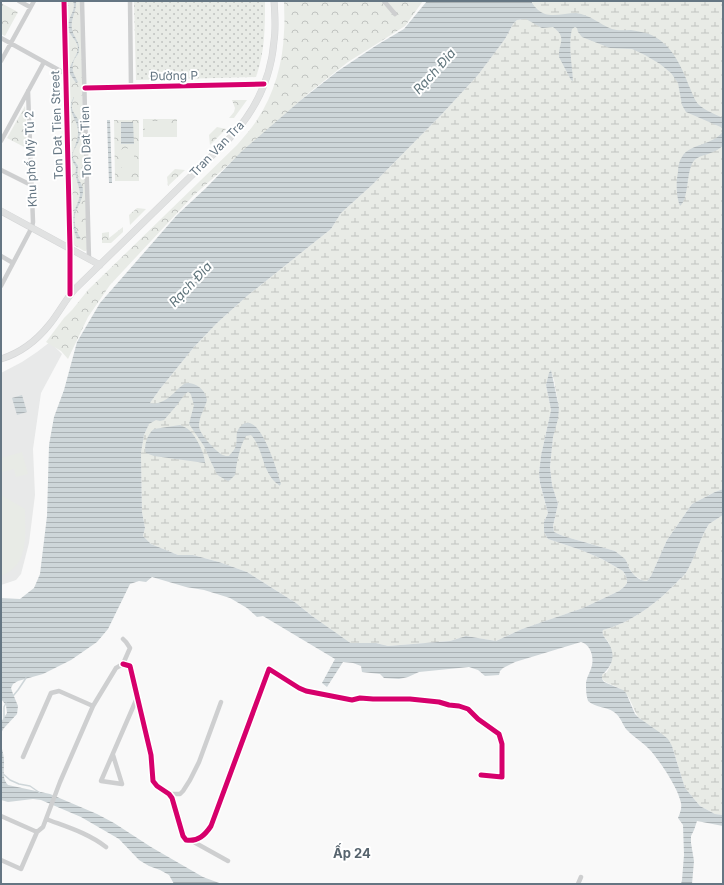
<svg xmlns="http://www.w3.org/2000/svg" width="724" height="885" viewBox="0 0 724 885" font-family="Inter,sans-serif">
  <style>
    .built { fill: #e8e9e9 }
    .grass { fill: url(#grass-dots) }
    .forest { fill: url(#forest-crowns) }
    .wetland { fill: url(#wetland-marsh) }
    .pitch { fill: #e8ebe6 }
    .water { fill: url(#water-rules) }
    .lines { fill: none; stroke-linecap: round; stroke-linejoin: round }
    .stream { stroke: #ced6d9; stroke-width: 1.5 }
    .secondary-casing { stroke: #d5d6d7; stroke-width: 7 }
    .street { stroke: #cecfd0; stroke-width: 4.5 }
    .secondary { stroke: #e1e2e2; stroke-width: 6 }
    .cycleway-casing { stroke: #fff; stroke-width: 8 }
    .cycleway { stroke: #d6006c; stroke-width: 5 }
    .labels { text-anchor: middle; stroke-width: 4; stroke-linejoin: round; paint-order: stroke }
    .street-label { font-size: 12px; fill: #657683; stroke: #fff }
    .water-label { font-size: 13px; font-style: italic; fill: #60757c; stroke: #fff }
    .neighbourhood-label { font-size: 13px; font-weight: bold; fill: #57646e; stroke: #fff }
  </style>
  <defs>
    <pattern id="grass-dots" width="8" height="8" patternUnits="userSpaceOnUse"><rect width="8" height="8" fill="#e8ebe6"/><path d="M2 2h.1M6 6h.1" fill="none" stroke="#c0c3c0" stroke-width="1.8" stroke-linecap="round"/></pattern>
    <pattern id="forest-crowns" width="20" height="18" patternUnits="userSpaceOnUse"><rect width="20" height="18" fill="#e8ebe6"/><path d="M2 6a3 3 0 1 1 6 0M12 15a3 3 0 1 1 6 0" fill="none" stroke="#c0c3c0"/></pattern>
    <pattern id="wetland-marsh" width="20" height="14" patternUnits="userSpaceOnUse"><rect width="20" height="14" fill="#e8ebe6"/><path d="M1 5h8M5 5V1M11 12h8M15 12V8" fill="none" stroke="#c0c3c0"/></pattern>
    <pattern id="water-rules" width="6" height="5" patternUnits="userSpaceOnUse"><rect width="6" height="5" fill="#ced6d9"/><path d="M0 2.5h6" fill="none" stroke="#abb2b5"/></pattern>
  </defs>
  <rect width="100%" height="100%" fill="#f9f9f9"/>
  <path class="built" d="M50 342 62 354 41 393 33 449 35 495 29 543 21 574 16 580 1 585V373L22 362 37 352Z"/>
  <path class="grass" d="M134 1H265C265 28 265 51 256 77L136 80Z"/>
  <path class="forest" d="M66 1H80L87 249 86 251H84L74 245 72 243Z
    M284 1H423L405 26 348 62 310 92 193 196 110 285 88 317 68 359 61 351 46 342 64 318 72 310 88 290 237 145C244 137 251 129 257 120 274 94 283 63 284 32 285 22 284 11 284 1Z
    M1 3 18 12 5 36 1 34Z
    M232 100H247L234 118H229L234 112 235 108Z
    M25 106 28 149 7 138Z
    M143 119H177V137H143Z
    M114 120H139V181H115Z
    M217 127 226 129 210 145 209 135Z
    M175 169 185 170 168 186 167 177Z
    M137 208 146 209 130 225 129 215Z
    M123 227V232L111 243H102V233L109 232V238Z"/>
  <path class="wetland" d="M532 1H723V489L715 492 692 504 667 540 651 576 647 581H643L634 575 629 568 626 561 615 551 563 536 554 532 553 526 558 504 552 485 550 467 553 437 559 408 554 380 551 371 546 385 551 410 541 456 539 473 540 484 548 513 544 522V532L548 539 581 550 602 559 623 571 625 574 627 579V583L624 587 619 591 583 608 522 629 496 641 466 636 450 641 388 646 376 643H351L345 640 312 616 296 603 247 572 219 562 193 555H178L151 544 143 536 145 528 142 512 141 453 144 435 149 424 150 403 160 389 194 347 217 323 247 296 331 229 341 213 372 185 442 114 478 75 505 39 513 24 517 20 523 19Z
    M723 515V815L715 814 700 806 685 788 672 746 639 718C633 710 631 697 623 691 617 685 607 685 602 679V675L607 672 611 664 609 643 602 634 603 630C631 623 657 603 677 582 680 579 685 575 687 571 695 557 699 542 706 529L709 524Z"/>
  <path class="pitch" d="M145 121H169V135H145Z
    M134 148V171H122V149Z
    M22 452 28 474 16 477 14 469 1 472V458Z
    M1 495 25 509C25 534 30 565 1 576Z"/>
  <path class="water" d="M73 1H76C77 11 70 19 72 29 73 37 80 41 79 50 79 53 77 56 75 58 70 69 73 72 78 82L76 83 70 74 69 70C71 63 76 57 78 50 79 41 69 36 68 28 67 17 77 11 73 1Z
    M427 1H532V3C535 8 540 12 545 14 554 17 567 13 576 13 591 15 599 24 612 29 618 31 625 30 631 30 636 31 644 32 649 34 671 43 681 65 689 86 692 92 694 100 699 105 706 111 715 114 723 118V128L686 112 682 105 678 83 671 73 660 64 645 55 632 49 610 48 587 39 582 37 578 32 577 28 575 27 572 29C568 46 572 63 573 81L571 80 559 57C558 43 568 38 553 27L542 28 540 27 526 19 517 20 513 24 505 39 478 75 442 114 372 185 341 213 331 229 247 296 217 323 194 347 160 389 150 403C161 406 171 396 179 388 181 387 182 385 184 384 190 381 200 386 203 391 205 393 206 397 207 400 205 408 200 415 199 424 199 425 199 429 200 430 202 436 217 453 223 455 225 456 227 456 229 456 232 452 235 450 236 445 238 437 234 432 242 425 260 410 278 474 281 484L279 486V485C262 474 264 449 251 435L246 436C239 448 237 462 235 475L230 480 228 481 219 476 217 474 211 462 204 446 189 424 194 405 191 395 190 393 188 392 185 394 177 405 164 420 160 421 156 420 149 424 144 435 141 453 142 512 145 528 143 536 151 544 178 555H193L219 562 247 572 296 603 312 616 349 642 351 643H376L388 646 450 641 466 636 496 641 522 629 583 608 619 591 624 587 627 583V579L625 574 623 571 602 559 581 550 548 539 544 532V522L548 513 540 483 539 473 541 456 551 410 546 385 549 373 551 370 559 408 558 419 553 437 550 467 552 485 558 504 553 526 554 532 563 536 615 551C618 554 622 556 625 559 627 562 628 565 629 568 633 575 639 581 647 581L651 576 667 540 692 504 715 492 723 489V515L709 524 706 529C699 542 695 557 687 571 685 575 680 579 677 582 657 603 631 623 603 630 601 636 606 638 609 644 616 656 612 666 602 675V679L604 682 623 690 626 693 635 714 639 718 662 734 668 739 672 746 675 756 685 788 700 806 715 814 723 815V826L697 821 694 830 691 836V843L694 861 692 884H681L682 880 684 855 683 825 678 818C680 813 682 809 681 803 678 788 660 761 650 750 643 742 633 737 626 729 622 723 620 716 614 712 605 706 596 708 588 701 586 695 586 689 586 683 587 676 591 671 592 665 594 656 590 644 581 642L515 662 503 668 500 671 499 675 485 676 478 670 469 667 419 672 408 677 399 679 384 678 380 674 362 672 361 666 353 663 343 662 327 687 322 683 335 659 263 616 257 617 247 608 230 598 204 590 186 587 152 577 146 582 139 581 130 584 108 629 97 642 71 660 43 674 18 681 13 684 11 688 13 694 18 706 17 714 4 728 1 733V722L7 713 6 705 1 699V598L20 599 34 588 40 574 47 516 49 445 54 417 64 390 77 342 100 303 177 215 206 188 242 151 301 100 338 71 377 45 404 29Z
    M74 97V98C69 108 73 111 78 119 80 122 81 127 81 131 82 143 70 150 73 158 74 161 77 164 78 166L77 176C79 181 83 185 83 190 83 199 79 204 76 211 72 221 76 231 81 239H77C73 230 72 220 75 210 76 205 79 201 80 195 80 188 77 183 76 176 75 173 76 170 76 167 68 155 73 155 76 143 78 139 78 135 78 130 77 117 65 111 74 97Z
    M107 120H110L112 183H109Z
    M121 122H133L134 144H121Z
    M723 131V146C721 147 718 150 715 151 709 155 697 155 693 162 686 173 689 199 680 206 676 196 676 182 678 172 678 167 679 161 682 157 688 144 715 145 723 131Z
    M22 395 27 412 17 415 12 398Z
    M180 425C183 426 187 428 189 430 196 436 205 454 205 463L154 456 146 453C143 447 148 433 154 429Z
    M1 746C3 751 4 757 4 763 4 770 2 779 8 785L50 794 97 814 114 823 151 847 203 877 222 884H174L169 875 160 870 149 866 139 860 119 839 81 817 41 800 33 799 8 802 1 800Z"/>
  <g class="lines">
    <path class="stream" d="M13 696 18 690 26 678
      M4 719V707L6 703
      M1 772 10 780 19 784 30 786 40 793"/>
    <g class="secondary-casing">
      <path id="secondary" d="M1 211 100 265
        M70 294V249
        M1 359C20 353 37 340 49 325 59 313 65 300 75 289L228 140C254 113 271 79 274 41 276 28 275 14 274 1"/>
    </g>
    <path class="street" d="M19 1 30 7
      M64 1 70 249
      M82 1 89 259
      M130 1 131 87
      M384 1 395 14
      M1 38 66 74
      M1 61 34 1
      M85 88 264 84
      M1 141 44 62
      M1 170 33 186
      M1 256 13 263
      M1 286 32 227 33 222 28 91
      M123 664 130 666 151 755 153 781 157 786 169 794 172 798 183 836 186 840C198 842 205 835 211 826L269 669 299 688 306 691 352 700 360 698 373 699H410L439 702 449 705 459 706 468 709 478 719 499 734 502 744V777L481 775
      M113 755 122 784 101 781 137 698
      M23 757 51 693 59 691 93 706
      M169 794H180L183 791 190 780 199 762 221 702
      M1 816 37 832
      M46 819C67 827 88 833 106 847
      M192 841 228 861
      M1 860 21 869 37 832 43 827 60 782 93 706 116 668 123 664 130 648 126 642 123 639
      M578 884 581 877"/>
    <use href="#secondary" class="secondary"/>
    <g class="cycleway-casing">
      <path id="cycleway" d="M64 1 70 249V294
        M85 88 264 84
        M123 664 130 666 151 755 153 781 157 786 169 794 172 798 183 836 186 840C198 842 205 835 211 826L269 669 299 688 306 691 352 700 360 698 373 699H410L439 702 449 705 459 706 468 709 478 719 499 734 502 744V777L481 775"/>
    </g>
    <use href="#cycleway" class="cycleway"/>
  </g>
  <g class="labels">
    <g class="street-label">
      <text transform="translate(174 76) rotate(-1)" y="4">Đường P</text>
      <text transform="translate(57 125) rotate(-92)" y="4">Ton Dat Tien Street</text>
      <text transform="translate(86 142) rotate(-92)" y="4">Ton Dat Tien</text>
      <text transform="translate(217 149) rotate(-46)" y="4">Tran Van Tra</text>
      <text transform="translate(31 159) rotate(-92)" y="4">Khu phố Mỹ Tú 2</text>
    </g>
    <g class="water-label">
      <text transform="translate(434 71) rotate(-48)" y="5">Rạch Đỉa</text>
      <text transform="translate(190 284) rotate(-47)" y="5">Rạch Đỉa</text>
    </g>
    <g class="neighbourhood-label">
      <text x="352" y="858">Ấp 24</text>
    </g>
  </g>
  <rect width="724" height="885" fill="none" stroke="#657683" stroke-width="4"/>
</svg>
